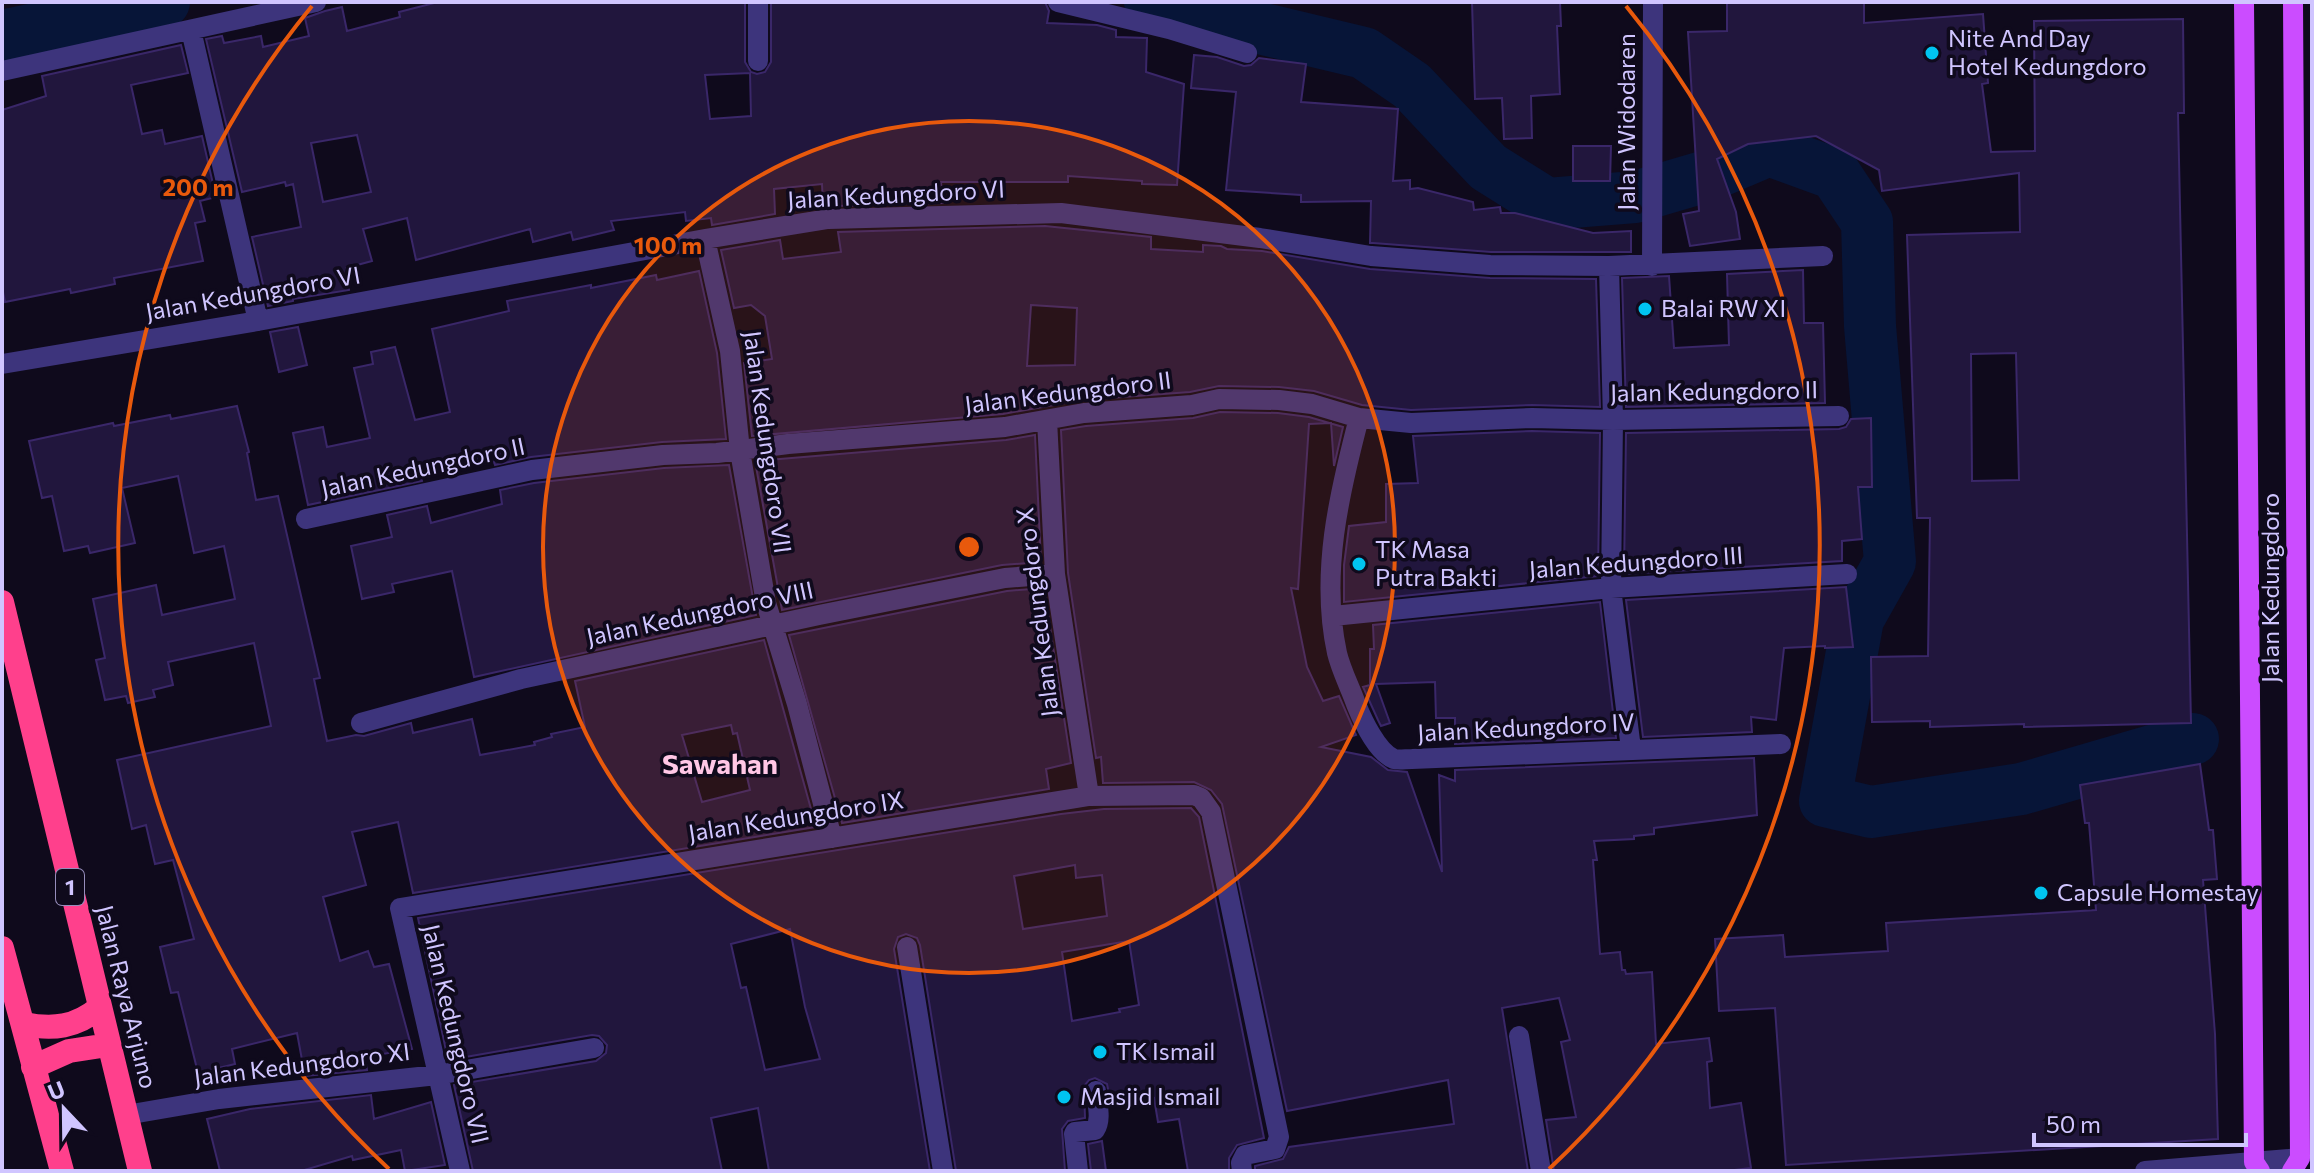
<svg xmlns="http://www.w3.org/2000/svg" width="2314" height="1173" viewBox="0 0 2314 1173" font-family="Commissioner,sans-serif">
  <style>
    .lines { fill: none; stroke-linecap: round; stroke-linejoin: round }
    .river { stroke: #071538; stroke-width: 52 }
    .building { fill: #21163d; stroke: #3a2769; stroke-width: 2; fill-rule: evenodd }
    .street { stroke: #3d347c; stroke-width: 20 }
    .primary { stroke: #cb4cff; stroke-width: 20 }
    .highway { stroke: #ff408c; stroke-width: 24 }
    .ring { fill: none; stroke: #e8590c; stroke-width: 4 }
    .poi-dot { fill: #00c4f0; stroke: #0f0a1c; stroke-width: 3 }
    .labels { text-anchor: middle; stroke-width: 7; stroke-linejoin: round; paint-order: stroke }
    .shield { fill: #0f0a1c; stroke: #968dbb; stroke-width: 2 }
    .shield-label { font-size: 22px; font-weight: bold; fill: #d0c5ff }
    .poi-label { font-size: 24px; fill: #d0c5ff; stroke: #0f0a1c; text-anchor: start }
    .street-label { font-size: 24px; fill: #d0c5ff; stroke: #0f0a1c }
    .quarter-label { font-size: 28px; font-weight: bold; fill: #ffc7e6; stroke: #0f0a1c }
    .centre { fill: #e8590c; stroke: #0f0a1c; stroke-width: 4 }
    .ring-label { font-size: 24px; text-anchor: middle; font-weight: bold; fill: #e8590c; stroke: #0f0a1c; stroke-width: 7; stroke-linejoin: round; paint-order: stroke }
  </style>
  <rect width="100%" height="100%" fill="#0f0a1c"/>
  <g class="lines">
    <path class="river" d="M1150 2 1364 53 1412 86 1488 167 1547 204 1635 197 1710 175 1769 150 1835 174 1867 222 1870 326 1890 562 1858 619 1825 801 1871 812 2021 789 2193 739
      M2 36 164 2"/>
  </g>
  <path class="building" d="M438 2H745V62L751 72 757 74 765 72 771 62V2H1045L1049 11 1047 23 1097 25 1116 30V37L1147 38 1146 72 1184 84 1177 185 1142 184V181L1068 176V182H941L943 203 834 206 823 205 822 184 774 189 775 214 712 225 711 218 686 221 685 212 611 221 614 230 573 240 571 232 533 242 530 229 416 260 407 218 363 229 372 261 346 268 349 290 293 299V301L268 306 252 237 301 227 293 184 286 186 285 182 242 192 206 39 222 36 224 43 261 36 263 47 309 36 305 18 325 11 342 7 347 31 400 17 399 12ZM750 73 751 116 710 119 705 75ZM357 135 371 192 323 202 311 143Z
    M1472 2H1560L1561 26H1557L1560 94 1531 96 1532 138 1504 139 1502 98 1475 99Z
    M1727 2H1864V23L1983 14 1988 83 1982 84 1991 152 2035 151 2034 21 2183 19 2184 113H2178L2191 723 2024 727V724L1930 727V721L1872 722 1871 657 1928 656 1930 518H1917L1907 235 2020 232 2019 173 1882 191 1879 170 1816 136 1748 144 1717 159 1736 212 1740 239 1690 246 1683 214 1699 211 1688 32 1727 31ZM2016 353 2019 480 1972 481 1971 354Z
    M181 45 188 73 131 85 142 134 162 130 165 144 202 136 216 197 200 201 205 221 195 223 203 261 114 278 115 284 71 293 70 289 5 302 2 287V110L46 96 42 76Z
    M1194 55 1217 57 1244 66 1251 65 1259 58 1306 64 1301 102 1398 109 1393 181 1410 180V189L1418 188 1473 202 1474 210 1500 207 1501 213H1515L1593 233 1631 231V252H1491L1373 243H1370L1371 201 1301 202V195L1226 190 1236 92 1191 88Z
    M1573 146H1611L1610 181H1573Z
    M1045 226 1151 237V249L1203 252V245L1221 246 1227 249 1262 251 1370 269 1490 278 1596 279 1600 407 1532 405 1411 410 1362 405 1314 391 1279 387 1219 386 1190 392 1082 400 1003 414 752 436 744 363 772 359 765 316 751 305 734 308 721 250 780 240 783 259 841 252 838 232ZM1031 305 1077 308 1075 365 1027 366Z
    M1803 270 1804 323H1823L1825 403 1626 407 1622 278 1669 276 1674 348 1729 345 1727 274Z
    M699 271 717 353 726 439 662 442 531 457 495 465 494 462 421 475 422 481 308 505 293 433 323 427 327 447 370 438 354 368 373 364 371 352 395 347 415 420 450 412 432 329 509 311 507 301 591 285V288L656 275 657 280Z
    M298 327 307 365 279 372 270 332Z
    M237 406 249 452 247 453 256 500 278 496 320 678 314 679 327 741 356 735 364 736 411 723 413 733 472 719 480 755 535 745 534 742 552 737 551 734 585 727 575 681 764 640 816 827 413 893 398 822 352 832 366 885 323 897 340 961 368 951 374 967 389 964 412 1049 365 1057 367 1070 305 1076 297 1033 232 1049 235 1064 198 1073 178 992 171 993 160 947 194 939 173 860 155 864 146 825 132 829 117 760 271 726 254 643 168 662 173 685 153 690 155 697 128 703 126 696 105 700 96 660 105 658 93 599 156 585 162 615 235 599 224 546 194 553 178 476 122 488 135 543 90 553 88 546 64 551 52 496 42 498 29 441 113 423 114 426 170 415 171 419ZM731 725 733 734 737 733 750 790 702 802 682 735Z
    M1220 412 1278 413 1309 417 1343 427 1334 466 1331 423 1309 424 1298 589 1291 588 1307 667 1323 701 1339 696 1356 735 1321 747 1371 757 1388 770 1407 772 1442 872 1439 775 1455 781V770L1754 758 1757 815 1654 828V834L1634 836V839L1594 841 1597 860H1593L1600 954 1620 952 1622 970H1625L1626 974 1652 972 1656 1044 1709 1038 1712 1061 1707 1062 1710 1108 1741 1103 1751 1168 1726 1171H1554L1546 1120 1576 1117 1561 1042 1570 1040 1559 998 1502 1008 1528 1171H1255V1166L1283 1159 1289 1147 1454 1124 1448 1080 1287 1111 1222 804 1211 790 1194 782 1103 783 1101 757 1096 758 1068 573 1061 430 1086 426 1193 418Z
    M1871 418 1872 487H1858L1862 539 1842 541V561L1624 574 1626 433 1839 429 1846 427 1851 419Z
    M1532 431 1600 433 1598 576 1344 602V565L1349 526 1386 522V484L1418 483 1413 436Z
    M1035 435 1041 562 1002 565 782 610 755 461 1006 440Z
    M729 465 756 615 474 677 452 571 392 584 394 592 362 599 351 546 392 537 387 515 427 506 431 523 502 504 500 490 534 483 664 468Z
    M1846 587 1853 647 1825 648V646L1784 648 1776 720 1751 717 1752 732 1643 737 1626 600Z
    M1044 588 1071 763 1046 769 1049 789 842 823 789 635 1007 591Z
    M1600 602 1616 738 1455 744V718H1436L1435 682 1376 684 1390 723 1381 726 1378 720 1363 687 1370 685V649H1374L1373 625Z
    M2200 764 2209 830H2213L2217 879 2203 880 2215 1034 2218 1139 1786 1165 1775 1008 1719 1011 1715 939 1783 935 1785 957 1888 951 1886 923 2096 910 2089 823H2085L2080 785Z
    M1104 809 1191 808 1199 817 1264 1138 1237 1145 1229 1158V1171H1188L1179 1119 1158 1122 1154 1098 1111 1105 1107 1084 1095 1078 1089 1080 1084 1086 1085 1118 1068 1121 1062 1129 1065 1171H956L920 945 917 938 906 934 898 937 894 949 930 1171H769L758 1108 711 1118 722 1171H473L454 1085 596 1061 606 1053 607 1045 599 1036 592 1035 448 1060 418 918 1061 814ZM1075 865 1076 878 1102 875 1107 916 1023 929 1014 876ZM790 929 805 1007 820 1059 765 1070 746 987 741 988 731 944ZM1129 941 1139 1005 1119 1009 1120 1012 1072 1021 1062 952Z
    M371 1095 374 1119 431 1102 445 1165 405 1171 401 1150 353 1160 352 1156 301 1171H220L207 1119 250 1109Z
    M1102 1141 1106 1171H1091L1088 1144Z"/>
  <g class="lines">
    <path class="street" d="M758 2V61
      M1058 2 1169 29 1247 53
      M191 30 258 321
      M2 71 316 2
      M705 239 730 351 740 451 766 603 797 704 832 838
      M1652 266 1653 2
      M2 364 258 321 705 239 828 219 1061 213 1260 238 1371 256 1490 265 1609 266
      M1359 418C1339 494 1320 574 1337 653 1341 670 1350 687 1356 704 1362 719 1377 752 1394 759 1398 760 1406 759 1412 759L1781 744
      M1047 420 1055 574 1089 796
      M306 519 532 470 663 455 717 453 788 444 1005 427 1084 413 1192 405 1219 399 1279 400 1312 404 1359 418 1411 423 1532 418 1613 420 1839 416
      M1333 616 1611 588 1847 574
      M361 723 521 679 819 615 1005 578 1055 574
      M1631 749 1611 588 1613 420 1609 266 1823 256
      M907 947 943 1171
      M1519 1036 1541 1171
      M126 1115 219 1099 437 1075 594 1048
      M460 1171 400 908 1089 796 1194 795 1201 798 1211 812 1279 1137 1275 1149 1245 1155 1241 1163 1242 1171
      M1078 1171 1074 1134 1075 1132 1095 1130C1102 1119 1097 1104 1096 1091
      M2145 1171 2300 1158"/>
    <path class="primary" d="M2244 2 2254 1162 2260 1171
      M2292 1171 2300 1158 2293 2"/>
    <path class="highway" d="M2 602 140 1171
      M2 948 62 1171
      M24 1024C53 1030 76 1027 99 1008
      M33 1067 69 1051 108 1045"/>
  </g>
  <circle cx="969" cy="547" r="426" fill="#e8590c" fill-opacity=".12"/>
  <g class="ring">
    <circle cx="969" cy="547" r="426"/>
    <path d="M389 1169A851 851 0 0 1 312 6M1626 6A851 851 0 0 1 1549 1169"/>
  </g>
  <g class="poi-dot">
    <circle cx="1932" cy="53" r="8"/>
    <circle cx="1645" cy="309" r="8"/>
    <circle cx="1359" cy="564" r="8"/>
    <circle cx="2041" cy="893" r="8"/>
    <circle cx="1100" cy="1052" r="8"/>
    <circle cx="1064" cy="1097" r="8"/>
  </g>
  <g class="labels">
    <rect class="shield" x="56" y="869" width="28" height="36" rx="6"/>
    <g class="shield-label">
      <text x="70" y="895">1</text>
    </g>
    <g class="poi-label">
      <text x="1948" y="47">Nite And Day<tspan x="1948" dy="28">Hotel Kedungdoro</tspan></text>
      <text x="1661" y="317">Balai RW XI</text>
      <text x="1375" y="558">TK Masa<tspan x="1375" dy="28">Putra Bakti</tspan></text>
      <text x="2057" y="901">Capsule Homestay</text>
      <text x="1116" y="1060">TK Ismail</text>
      <text x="1080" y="1105">Masjid Ismail</text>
    </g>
    <g class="street-label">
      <text transform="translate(1627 122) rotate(-90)" y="8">Jalan Widodaren</text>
      <text transform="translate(896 195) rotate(-3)" y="8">Jalan Kedungdoro VI</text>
      <text transform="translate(253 294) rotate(-10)" y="8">Jalan Kedungdoro VI</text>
      <text transform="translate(1714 392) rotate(-1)" y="8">Jalan Kedungdoro II</text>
      <text transform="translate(1068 393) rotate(-7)" y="8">Jalan Kedungdoro II</text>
      <text transform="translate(767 442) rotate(82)" y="8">Jalan Kedungdoro VII</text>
      <text transform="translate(423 468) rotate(-12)" y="8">Jalan Kedungdoro II</text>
      <text transform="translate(1636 563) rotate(-4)" y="8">Jalan Kedungdoro III</text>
      <text transform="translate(2271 588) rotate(-90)" y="8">Jalan Kedungdoro</text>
      <text transform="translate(1038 612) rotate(-97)" y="8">Jalan Kedungdoro X</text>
      <text transform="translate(700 614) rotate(-12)" y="8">Jalan Kedungdoro VIII</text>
      <text transform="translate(1526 728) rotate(-3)" y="8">Jalan Kedungdoro IV</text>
      <text transform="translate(796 817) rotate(-9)" y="8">Jalan Kedungdoro IX</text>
      <text transform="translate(126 997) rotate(76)" y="8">Jalan Raya Arjuno</text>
      <text transform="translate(455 1034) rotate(77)" y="8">Jalan Kedungdoro VII</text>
      <text transform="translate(302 1065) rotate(-7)" y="8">Jalan Kedungdoro XI</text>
    </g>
    <g class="quarter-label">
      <text x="720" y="774">Sawahan</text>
    </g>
  </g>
  <circle cx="969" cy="547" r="12" class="centre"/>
  <g class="ring-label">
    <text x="198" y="196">200 m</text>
    <text x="668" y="254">100 m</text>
  </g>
  <rect width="2314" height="1173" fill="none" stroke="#d0c5ff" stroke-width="8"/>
  <g transform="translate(64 1109) rotate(338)" stroke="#0f0a1c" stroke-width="6" paint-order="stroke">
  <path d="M0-6L14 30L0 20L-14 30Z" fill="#d0c5ff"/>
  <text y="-12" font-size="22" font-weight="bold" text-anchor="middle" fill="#d0c5ff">U</text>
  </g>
  <path d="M2034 1133v12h212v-12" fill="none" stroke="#d0c5ff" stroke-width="4"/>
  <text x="2046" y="1133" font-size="24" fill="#d0c5ff" stroke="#0f0a1c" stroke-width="6" paint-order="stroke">50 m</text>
</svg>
